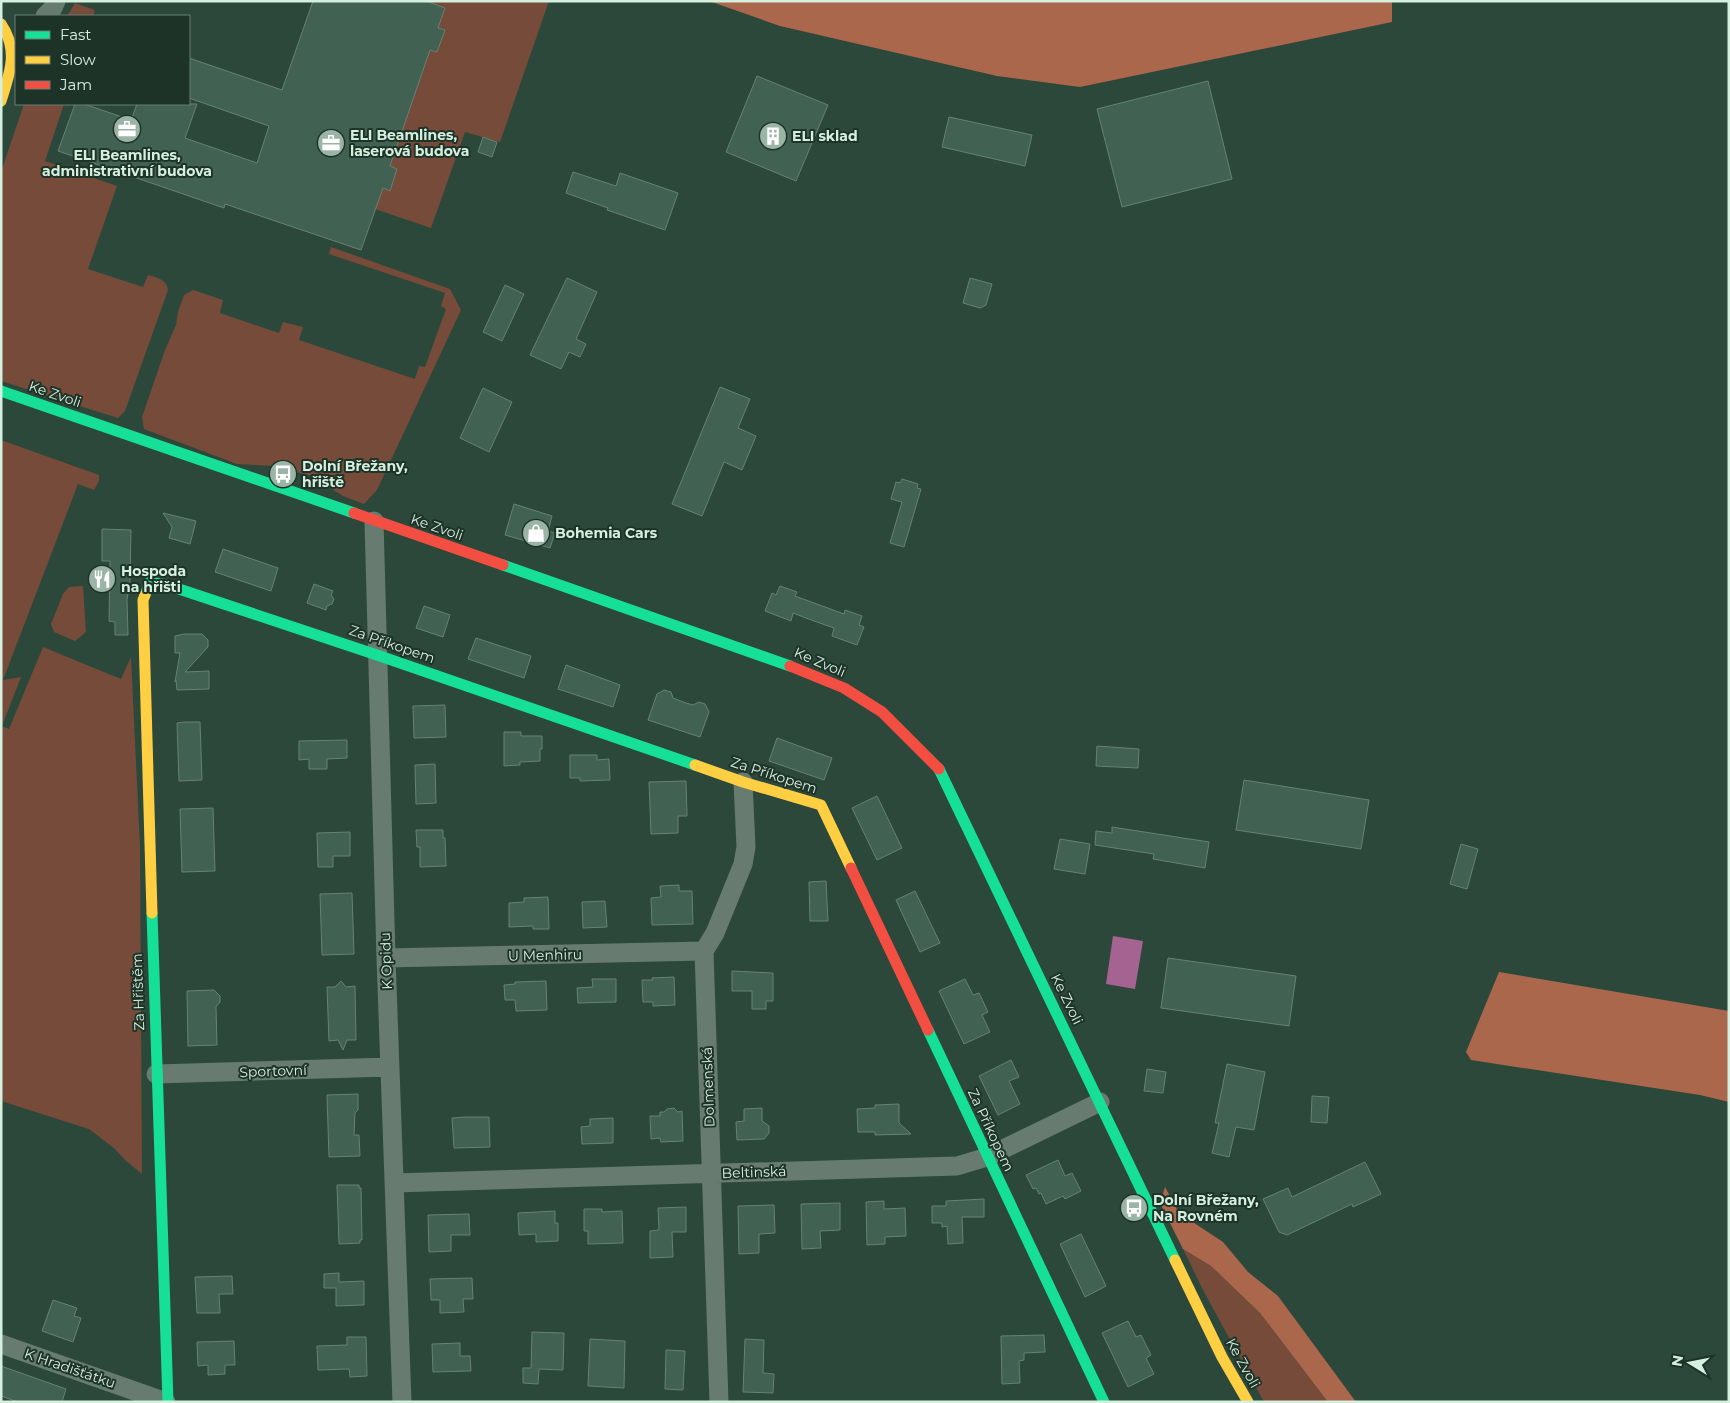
<svg xmlns="http://www.w3.org/2000/svg" width="1730" height="1403" viewBox="0 0 1730 1403" font-family="Montserrat,sans-serif">
  <style>
    .green { fill: #764b3a }
    .forest { fill: #ab674b }
    .water { fill: #a46390 }
    .building { fill: #416252; stroke: #698074 }
    .lines { fill: none; stroke-linecap: round; stroke-linejoin: round }
    .street { stroke: #687b70; stroke-width: 19 }
    .fast { stroke: #16e098; stroke-width: 11 }
    .slow { stroke: #ffcf43; stroke-width: 11 }
    .jam { stroke: #f24e42; stroke-width: 11 }
    .labels { text-anchor: middle; stroke-width: 4; stroke-linejoin: round; paint-order: stroke }
    .poi-label { font-size: 14px; font-weight: bold; fill: #d6f0e0; stroke: #1e3328; text-anchor: start }
    .street-label { font-size: 14px; fill: #d6f0e0; stroke: #1e3328 }
  </style>
  <rect width="100%" height="100%" fill="#2c483a"/>
  <path class="green" d="M426 1H549L500 142 465 132 431 228 375 209 383 188 390 190 397 169 390 166 430 50 437 52 445 30 438 28 445 8Z
    M75 3 95 10 93 16H67Z
    M24 104H64L45 161 117 186 88 269 143 287 148 275C157 278 167 279 168 290L125 411 118 418 1 381V172Z
    M331 247 450 289 461 310 377 490 364 504 343 496 311 476 274 466 237 464 144 429 142 417 165 350 176 325 178 312 184 295 193 290 223 300 220 313 279 333 283 322 303 327 299 340 415 379 419 366 425 367 446 309 441 306 445 293 329 254Z
    M1 440 99 475V481L94 490 78 484 3 680 21 677 2 726 9 729 43 647 121 679 131 657 140 846 142 1174 125 1160 115 1149 89 1129 1 1101Z
    M83 586 86 632 75 641 54 632 51 624 63 594 69 587Z
    M1183 1249 1211 1266 1260 1313 1328 1402H1264L1203 1290Z"/>
  <path class="forest" d="M709 1H1392V22L1080 87 997 76 780 26Z
    M1499 972 1729 1011V1102L1700 1095 1471 1060 1466 1052Z
    M1165 1187 1179 1213 1223 1242 1248 1272 1278 1296 1356 1402H1328L1260 1313 1211 1266 1183 1249 1160 1203Z"/>
  <path class="water" d="M1113 936 1143 941 1135 989 1106 984Z"/>
  <path class="building" d="M313 1H426L445 8 438 28 445 30 437 52 430 50 390 166 397 169 390 191 383 188 361 250 225 204 224 208 58 151 75 104H84L131 120 137 104H197L185 138 257 163 269 126 189 98V58L282 90Z
    M757 76 828 105 796 181 726 152Z
    M1208 81 1232 179 1122 207 1097 109Z
    M949 117 1032 135 1025 166 942 147Z
    M483 137 497 142 492 157 478 152Z
    M573 172 616 186 620 173 678 193 665 230 607 210 608 208 566 193Z
    M567 278 597 292 576 339 586 344 580 357 569 352 561 369 530 355Z
    M970 278 992 284 986 305 980 308 963 303Z
    M505 285 524 294 502 341 483 332Z
    M720 387 750 399 738 428 756 436 742 470 724 462 702 516 672 504Z
    M483 388 512 402 489 452 460 438Z
    M902 479 918 484 917 488 921 489 904 547 890 543 902 502 891 499 896 482 900 483Z
    M514 504 552 516 548 531 555 533 550 548 505 535Z
    M163 513 196 521 190 544 169 538 172 527Z
    M102 529 131 530 130 580 127 600 128 635H115V622L109 621 110 561H102Z
    M223 549 278 568 271 591 215 572Z
    M314 584 333 591 331 595 334 599 332 604 327 606 326 610 307 603Z
    M780 586 797 592 795 596 844 614 845 610 862 616 859 625 864 627 857 645 832 636 834 628 814 621 793 613 791 621 765 611 772 593 776 595Z
    M424 606 450 615 443 637 416 628Z
    M184 634H202L208 640V647L185 672 209 671V689L177 690 176 680 175 682 180 653H175V636Z
    M476 638 531 656 524 678 468 659Z
    M566 665 620 685 613 707 558 689Z
    M664 690 671 692 673 698 686 703 693 705 699 702 705 704 709 712 700 737 648 720 657 694Z
    M445 705 446 737 414 738 413 706Z
    M184 722H200L202 780 179 781 177 723Z
    M504 732H521V736H542V749H540V761L520 762V765L504 766Z
    M777 738 832 758 824 780 769 761Z
    M347 740V758L327 759V769H309V759L299 760V741Z
    M1097 746 1139 749 1138 768 1096 766Z
    M570 755H597V760L609 759 610 780 580 781V778H570Z
    M435 764 436 803 416 804 415 765Z
    M1244 780 1369 800 1361 849 1236 830Z
    M686 781 687 816H678V833L651 834 649 782Z
    M877 796 902 848 877 860 852 808Z
    M213 808 215 871 182 872 180 809Z
    M1112 827 1209 842 1205 868 1153 859 1154 854 1095 845 1096 831 1112 833Z
    M416 830H443V838H445L446 866 420 867V847H417Z
    M350 832V856H333V867H318L317 833Z
    M1060 839 1090 844 1085 874 1054 869Z
    M1461 844 1478 849 1467 889 1450 884Z
    M826 881 828 921H810L809 882Z
    M679 885V891H692L693 924 652 925 651 898 661 897 660 886Z
    M915 891 940 943 920 952 896 900Z
    M352 893 354 954 322 955 320 894Z
    M548 897 549 929H533V926L509 927V903L524 902V898Z
    M605 901 607 927 583 928 582 902Z
    M1168 958 1296 976 1289 1026 1161 1008Z
    M732 971 773 973V1001H766V1009H752V991H732Z
    M674 977 675 1005 653 1006V1002H643L642 980H653L652 978Z
    M592 979H616V1002L578 1003 577 988 593 987Z
    M965 979 973 995 979 993 988 1012 982 1015 990 1032 964 1044 939 991Z
    M341 981 346 987 355 986 356 1040H347L343 1050 338 1040 329 1041 327 987H335Z
    M546 981 547 1010 516 1011 515 1000H505L504 985 515 984V982Z
    M214 990 220 996V1002L216 1007 217 1045 188 1046 187 991Z
    M1011 1060 1019 1077 1009 1081 1020 1104 998 1115 979 1076Z
    M1227 1064 1265 1072 1254 1130 1236 1127 1229 1157 1212 1153 1219 1123H1215Z
    M1147 1069 1166 1072 1163 1093 1144 1091Z
    M358 1094V1110L355 1113 354 1135H359L360 1156 329 1157 327 1095Z
    M1312 1096 1329 1097 1327 1123 1311 1122Z
    M899 1104V1123L911 1134 875 1135V1132H858L857 1109 875 1108V1105Z
    M674 1108 678 1112 682 1111 683 1141 661 1142 660 1138 651 1139 650 1116H660V1112H664L667 1109Z
    M762 1108V1121L769 1126V1133L764 1139 737 1140 736 1122 744 1121V1109Z
    M465 1117H489L490 1147 454 1148 452 1118Z
    M613 1118V1143L582 1144 581 1127 590 1126V1119Z
    M1058 1160 1065 1176 1072 1173 1081 1191 1065 1199 1063 1196 1046 1204 1041 1193 1039 1194 1036 1188 1033 1189 1026 1175Z
    M1365 1162 1381 1194 1353 1207 1352 1204 1287 1235 1279 1232 1263 1199 1288 1188 1292 1197Z
    M337 1185H359V1188H361L362 1240H360V1243L339 1244Z
    M984 1199V1217H962L963 1243 948 1244 947 1226 942 1227V1223H932V1206H946V1201Z
    M884 1201V1209L905 1208 906 1236 885 1237V1244L867 1245 866 1202Z
    M840 1203V1230L820 1231 821 1248 802 1249 801 1204Z
    M774 1205 775 1233 759 1234V1253L739 1254 738 1206Z
    M686 1207V1232H672L673 1257 650 1258V1231L659 1230 658 1208Z
    M584 1209H602V1212L622 1211 623 1243 588 1244V1231H584Z
    M555 1211V1223H558V1241L536 1242V1234L519 1235 518 1213Z
    M469 1214 470 1235H451V1251L429 1252 428 1215Z
    M1081 1234 1106 1286 1085 1297 1060 1244Z
    M339 1273V1282L364 1281V1305L336 1306V1288H324V1274Z
    M232 1276 233 1294H219L220 1313H197L195 1277Z
    M472 1278 473 1299H463L464 1312 440 1313V1300H431L430 1279Z
    M53 1300 77 1308 74 1316 81 1318 73 1342 42 1331Z
    M1128 1321 1136 1337 1141 1335 1151 1355 1146 1358 1154 1374 1128 1387 1102 1333Z
    M532 1332 564 1333 563 1370 539 1369 538 1384 523 1383V1368H531Z
    M1044 1335 1045 1352 1024 1353V1360L1019 1361 1020 1383 1002 1384 1001 1336Z
    M347 1337H366L367 1376 350 1377 349 1369 318 1370 317 1346 347 1345Z
    M590 1339 625 1341 624 1388 588 1386Z
    M745 1339 764 1340 763 1373 774 1374 773 1393 743 1392Z
    M234 1341 235 1365H225V1374L208 1375V1365L198 1366 197 1342Z
    M460 1343V1356H470L471 1371 433 1372 432 1344Z
    M666 1350 685 1351 683 1390 665 1389Z
    M1 1366 66 1389 62 1402H18L1 1396Z"/>
  <g class="lines">
    <path class="street" d="M45 16 53 8 56 1
      M374 521 386 958 402 1402
      M386 958 704 951
      M156 1074 390 1067
      M394 1183 957 1166 987 1157 1100 1102
      M1 1344 166 1402
      M719 1402 704 951 715 933 743 864 746 847 743 782"/>
    <path class="fast" d="M1 391 354 513
      M503 565 790 666
      M145 595 150 582 167 585 377 655 695 765
      M939 769 1175 1260
      M152 913 168 1402
      M928 1030 1104 1402"/>
    <path class="slow" d="M1 24C19 50 10 73 1 101
      M145 595 143 600 152 913
      M695 765 743 782 821 805 851 868
      M1175 1260 1222 1357 1248 1402"/>
    <path class="jam" d="M354 513 503 565
      M790 666 844 688 882 712 939 769
      M851 868 928 1030"/>
  </g>
  <defs>
    <g id="office-disc" transform="scale(1.4375)"><circle r="9.5" fill="#9ab5a6" stroke="#1e3328"/><path d="M-6-3h4V-5.5h4V-3h4V5H-6ZM-1-4.5V-3h2v-1.5ZM-6 0V1H6V0Z" fill="#fff"/></g>
    <g id="building-disc" transform="scale(1.4375)"><circle r="9.5" fill="#9ab5a6" stroke="#1e3328"/><path d="M-4-6H4V6H1V3H-1V6H-4ZM-2.5-4.3h1.7v1.8h-1.7ZM.8-4.3h1.7v1.8H.8ZM-2.5-1h1.7V.8h-1.7ZM.8-1h1.7V.8H.8Z" fill="#fff"/></g>
    <g id="bus-disc" transform="scale(1.4375)"><circle r="9.5" fill="#9ab5a6" stroke="#1e3328"/><path d="M-5-6H5V4H4V6H2V4H-2V6H-4V4H-5ZM-3.5-4V0h7V-4ZM-3.5 1.2v1.5H-2V1.2ZM2 1.2v1.5H3.5V1.2Z" fill="#fff"/></g>
    <g id="shop-disc" transform="scale(1.4375)"><circle r="9.5" fill="#9ab5a6" stroke="#1e3328"/><path d="M-5-2.5h2.3a2.7 3.5 0 0 1 5.4 0H5L5.5 6h-11ZM-1.5-2.5h3a1.5 2.3 0 0 0-3 0Z" fill="#fff"/></g>
    <g id="restaurant-disc" transform="scale(1.4375)"><circle r="9.5" fill="#9ab5a6" stroke="#1e3328"/><path d="M-5-6h1v4h1v-4h1v4h1v-4h1v5L-1.5 .5V6h-2V.5L-5-1ZM5-6V6H3V1.5H1.5Q1.5-4 5-6Z" fill="#fff"/></g>
  </defs>
  <g fill-rule="evenodd">
    <use href="#office-disc" x="127" y="129"/>
    <use href="#building-disc" x="773" y="136"/>
    <use href="#office-disc" x="331" y="143"/>
    <use href="#bus-disc" x="283" y="474"/>
    <use href="#shop-disc" x="536" y="533"/>
    <use href="#restaurant-disc" x="102" y="579"/>
    <use href="#bus-disc" x="1134" y="1208"/>
  </g>
  <g class="labels">
    <g class="poi-label">
      <text x="350" y="140">ELI Beamlines,<tspan x="350" dy="16">laserová budova</tspan></text>
      <text x="792" y="141">ELI sklad</text>
      <text x="127" y="160" text-anchor="middle">ELI Beamlines,<tspan x="127" dy="16">administrativní budova</tspan></text>
      <text x="302" y="471">Dolní Břežany,<tspan x="302" dy="16">hřiště</tspan></text>
      <text x="555" y="538">Bohemia Cars</text>
      <text x="121" y="576">Hospoda<tspan x="121" dy="16">na hřišti</tspan></text>
      <text x="1153" y="1205">Dolní Břežany,<tspan x="1153" dy="16">Na Rovném</tspan></text>
    </g>
    <g class="street-label">
      <text transform="translate(55 394) rotate(19)" y="5">Ke Zvoli</text>
      <text transform="translate(437 527) rotate(19)" y="5">Ke Zvoli</text>
      <text transform="translate(392 644) rotate(19)" y="5">Za Příkopem</text>
      <text transform="translate(820 662) rotate(23)" y="5">Ke Zvoli</text>
      <text transform="translate(774 775) rotate(18)" y="5">Za Příkopem</text>
      <text transform="translate(545 955) rotate(-1)" y="5">U Menhiru</text>
      <text transform="translate(386 961) rotate(-92)" y="5">K Opidu</text>
      <text transform="translate(138 992) rotate(-92)" y="5">Za Hřištěm</text>
      <text transform="translate(1067 999) rotate(64)" y="5">Ke Zvoli</text>
      <text transform="translate(273 1071) rotate(-2)" y="5">Sportovní</text>
      <text transform="translate(708 1087) rotate(-92)" y="5">Dolmenská</text>
      <text transform="translate(991 1130) rotate(65)" y="5">Za Příkopem</text>
      <text transform="translate(754 1172) rotate(-2)" y="5">Beltinská</text>
      <text transform="translate(1243 1363) rotate(61)" y="5">Ke Zvoli</text>
      <text transform="translate(70 1368) rotate(19)" y="5">K Hradišťátku</text>
    </g>
  </g>
  <rect width="1730" height="1403" fill="none" stroke="#d6f0e0" stroke-width="5"/>
  <rect x="15" y="15" width="175" height="90" fill="#1e3328" stroke="#687f72"/>
  <rect x="25" y="31" width="25" height="8" fill="#16e098" stroke="#687f72"/>
  <text x="60" y="40" font-size="15" fill="#d6f0e0">Fast</text>
  <rect x="25" y="56" width="25" height="8" fill="#ffcf43" stroke="#687f72"/>
  <text x="60" y="65" font-size="15" fill="#d6f0e0">Slow</text>
  <rect x="25" y="81" width="25" height="8" fill="#f24e42" stroke="#687f72"/>
  <text x="60" y="90" font-size="15" fill="#d6f0e0">Jam</text>
  <g transform="translate(1690 1363) rotate(280)" stroke="#1e3328" stroke-width="4" paint-order="stroke">
  <path d="M0-4L9 19L0 12L-9 19Z" fill="#d6f0e0"/>
  <text y="-8" font-size="14" font-weight="bold" text-anchor="middle" fill="#d6f0e0">N</text>
  </g>
</svg>
